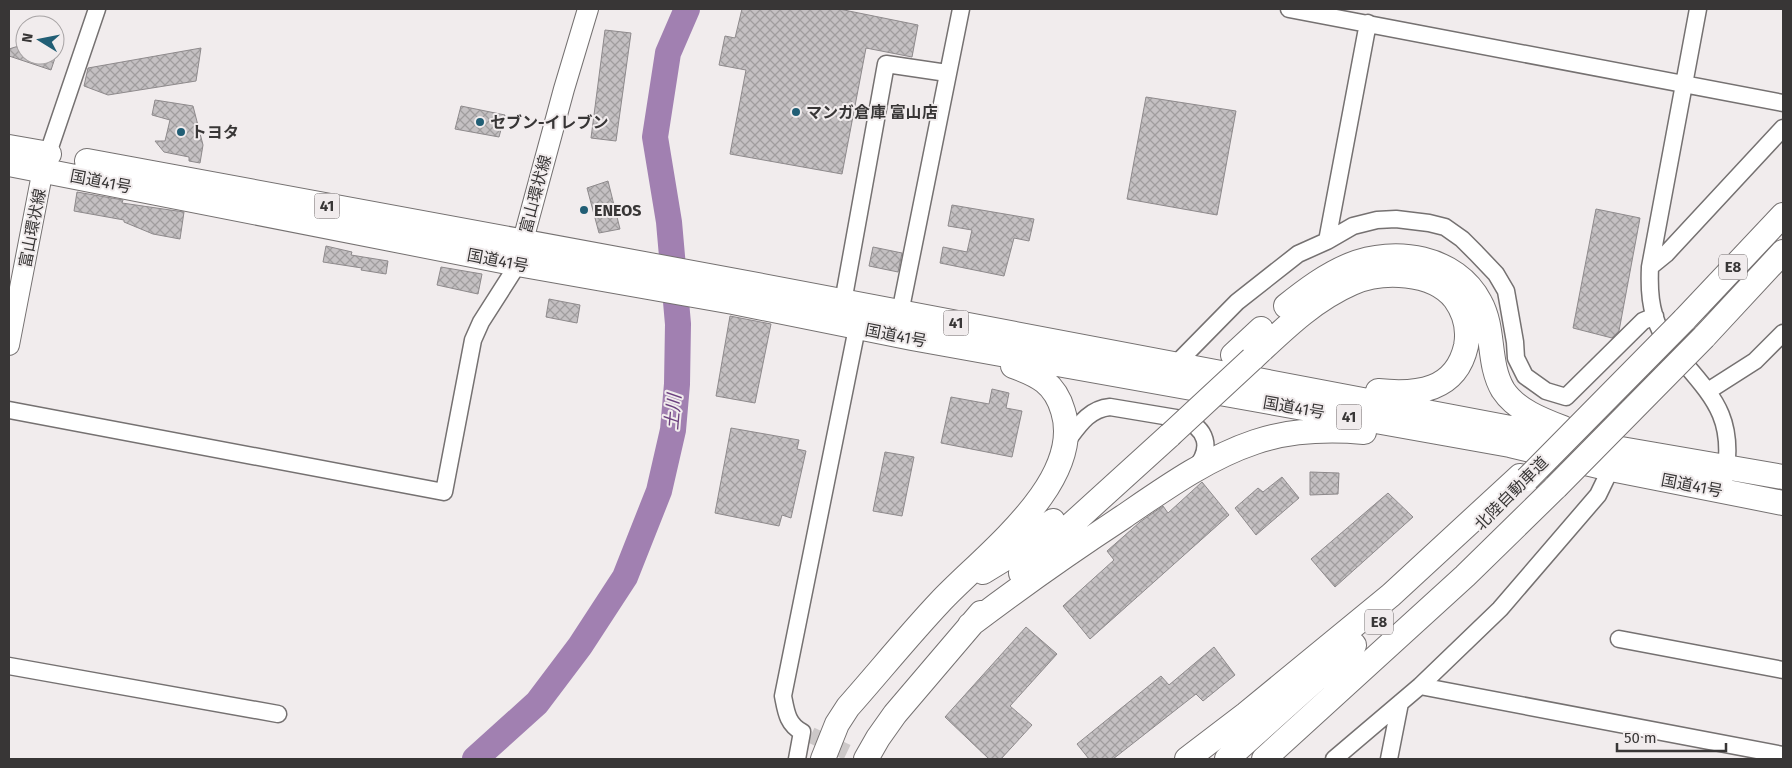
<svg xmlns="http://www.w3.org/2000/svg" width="1792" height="768" viewBox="0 0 1792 768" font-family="'Fira Sans','Noto Sans JP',sans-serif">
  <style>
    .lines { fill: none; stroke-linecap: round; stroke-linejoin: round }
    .river { stroke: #a180b1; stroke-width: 26 }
    .building { fill: url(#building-cross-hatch); stroke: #8e8a8c }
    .minor-tunnel { stroke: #ccc8c8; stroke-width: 16; stroke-dasharray: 16 8; stroke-linecap: butt }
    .minor-casing { stroke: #757171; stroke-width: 19 }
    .major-casing { stroke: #757171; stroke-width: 22 }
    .highway-casing { stroke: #757171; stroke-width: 26 }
    .minor { stroke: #fff; stroke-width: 16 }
    .major { stroke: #fff; stroke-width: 20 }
    .highway { stroke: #fff; stroke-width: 24 }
    .highway-bridge-casing { stroke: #757171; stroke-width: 26; stroke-linecap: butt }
    .highway-bridge { stroke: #fff; stroke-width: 24 }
    .poi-dot { fill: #215e75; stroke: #f1eced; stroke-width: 2 }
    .labels { text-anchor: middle; stroke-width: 4; stroke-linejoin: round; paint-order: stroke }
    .shield { fill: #f1eced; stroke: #706d6d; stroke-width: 1 }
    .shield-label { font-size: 15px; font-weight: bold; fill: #383636 }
    .poi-label { font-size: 16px; font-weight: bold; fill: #383636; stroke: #f1eced; text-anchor: start }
    .street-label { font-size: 16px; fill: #383636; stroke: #f1eced }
    .water-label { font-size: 18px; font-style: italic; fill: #6c407f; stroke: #f1eced }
  </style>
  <defs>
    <pattern id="building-cross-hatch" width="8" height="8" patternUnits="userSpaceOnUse" patternTransform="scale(1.25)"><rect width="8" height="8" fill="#c4c0c2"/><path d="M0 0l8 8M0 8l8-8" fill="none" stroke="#a09d9e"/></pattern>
  </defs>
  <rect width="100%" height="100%" fill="#f1eced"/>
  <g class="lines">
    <path class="river" d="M475 759 537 703 580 646 625 577 659 491 673 430 677 384 678 324 669 222 655 137 668 53 687 9"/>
  </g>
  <path class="building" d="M742 9H839L918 25 912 57 866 48 842 174 730 154 746 70 719 65 725 36 735 38Z
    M605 30 631 33 616 141 591 138Z
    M25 44V55H56L51 70 9 56V49Z
    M201 48 196 81 108 95 84 86 88 68Z
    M1146 97 1236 111 1217 215 1127 199Z
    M155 100 193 106 203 145 200 163 189 161V157L164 152 155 141H165L170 120 152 115Z
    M461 106 505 115 499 137 455 129Z
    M608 181 620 229 599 233 587 188Z
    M77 192 123 200 122 203 184 212 180 239 153 234 124 222V220L74 211Z
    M952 205 1034 219 1029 241 1014 238 1004 276 940 263 943 247 967 252 972 230 948 226Z
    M1596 209 1640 218 1619 331 1612 338 1573 328Z
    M326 246 352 252 351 255 388 261 386 274 361 270 362 268 323 262Z
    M873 247 902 253 898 272 869 266Z
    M441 267 482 274 478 294 437 285Z
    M549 299 580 305 577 323 546 317Z
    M730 316 771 324 755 403 716 396Z
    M992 389 1009 393 1006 408 1022 411 1012 457 941 443 951 397 989 404Z
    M731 428 799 440 797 449 806 451 791 518 782 515 779 526 715 513Z
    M885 452 914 457 902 516 873 511Z
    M1310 472 1339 473 1338 494 1310 495Z
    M1282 477 1299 498 1256 535 1235 508 1258 488 1263 492Z
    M1202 482 1229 515 1090 639 1063 606 1114 560 1107 551 1140 522 1163 506 1168 513Z
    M1388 493 1413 517 1335 587 1311 559Z
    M1026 627 1057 654 1010 706 1032 725 1001 759H989L945 717Z
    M1214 647 1235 675 1203 701 1196 694 1113 759H1089L1077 744 1161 676 1169 685Z"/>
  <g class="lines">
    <path class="minor-tunnel" d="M811 735 861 759"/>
    <g class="minor-casing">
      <path id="minor" d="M1289 9 1783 103
        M1698 9 1650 267C1649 289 1650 310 1660 330 1667 342 1676 353 1685 364 1718 402 1734 423 1725 477
        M45 162 97 9
        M1327 241 1368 23
        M1650 267 1666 254 1783 128
        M843 302 886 64 947 73
        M900 313 961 9
        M1176 364 1237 302 1298 254 1327 241 1353 226 1377 220 1396 219 1429 223 1445 227 1462 239 1476 253 1496 274 1506 291 1515 342 1516 358 1525 376 1546 391 1566 397 1643 321 1655 316
        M1708 391 1755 361 1783 333
        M9 410 444 492 473 340 481 322 518 264
        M1067 441C1079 425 1089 409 1110 407L1182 419C1207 428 1213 448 1195 469
        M1619 639 1783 670
        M9 666 278 714
        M1420 686 1783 755
        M797 759 802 732C787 724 786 711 783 696L857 328
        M1334 759 1420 686 1500 609 1598 495 1615 460
        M1389 759 1400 703"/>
    </g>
    <g class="major-casing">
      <path id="major" d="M519 255 564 89 588 9
        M9 345 43 169"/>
    </g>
    <g class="highway-casing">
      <path id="highway" d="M9 147 49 154
        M87 161 736 281 1621 449 1783 477
        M9 164 518 264 733 302 912 338 1510 445 1611 469 1783 503
        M1286 306C1306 290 1326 275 1350 265 1395 247 1456 256 1480 302 1495 329 1487 363 1503 390 1516 410 1542 420 1563 428
        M1684 320 1783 215
        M1704 337 1783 252
        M1233 355 1261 329
        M1252 359C1283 330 1313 300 1352 283 1382 270 1433 271 1455 299 1465 313 1469 330 1466 346 1456 391 1417 395 1378 391
        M983 572 1019 550 1053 521
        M1021 573 1062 533 1170 435
        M970 625C1020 587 1071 551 1123 517 1164 489 1207 458 1255 442 1290 430 1328 429 1364 432
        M823 759 837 724 848 707C879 672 908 636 940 602 983 556 1085 482 1063 411 1055 383 1038 375 1013 366
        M866 759 878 738 895 714 981 613
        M1187 759 1246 714 1391 595 1520 476
        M1227 759 1354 645
        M1264 759 1465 576 1556 487"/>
    </g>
    <use href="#minor" class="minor"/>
    <use href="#major" class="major"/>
    <use href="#highway" class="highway"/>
    <g class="highway-bridge-casing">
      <path id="highway-bridge" d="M1170 435 1252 359
        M1527 479 1684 320
        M1556 487 1704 337"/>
    </g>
    <use href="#highway-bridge" class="highway-bridge"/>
  </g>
  <g class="poi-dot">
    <circle cx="796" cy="112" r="5"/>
    <circle cx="480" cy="122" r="5"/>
    <circle cx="181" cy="132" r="5"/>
    <circle cx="584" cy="210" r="5"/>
  </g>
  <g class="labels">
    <g class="shield">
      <rect x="314.5" y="193.5" width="25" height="25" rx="4"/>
      <rect x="1719" y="254.5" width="28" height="25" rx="4"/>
      <rect x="943.5" y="310.5" width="25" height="25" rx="4"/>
      <rect x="1336.5" y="404.5" width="25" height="25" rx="4"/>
      <rect x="1365" y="609.5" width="28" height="25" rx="4"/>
    </g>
    <g class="shield-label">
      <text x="327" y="211">41</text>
      <text x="1733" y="272">E8</text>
      <text x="956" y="328">41</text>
      <text x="1349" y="422">41</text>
      <text x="1379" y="627">E8</text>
    </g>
    <g class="poi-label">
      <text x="806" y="118">マンガ倉庫 富山店</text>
      <text x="490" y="128">セブン-イレブン</text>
      <text x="191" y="138">トヨタ</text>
      <text x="594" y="216">ENEOS</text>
    </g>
    <g class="street-label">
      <text transform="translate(101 181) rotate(11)" y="6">国道41号</text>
      <text transform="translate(535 194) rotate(-75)" y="6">富山環状線</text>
      <text transform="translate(32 228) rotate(-79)" y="6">富山環状線</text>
      <text transform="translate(498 260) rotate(11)" y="6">国道41号</text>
      <text transform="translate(896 335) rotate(11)" y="6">国道41号</text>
      <text transform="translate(1294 407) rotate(10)" y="6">国道41号</text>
      <text transform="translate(1692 485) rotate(11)" y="6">国道41号</text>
      <text transform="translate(1511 493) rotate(-45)" y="6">北陸自動車道</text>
    </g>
    <g class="water-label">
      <text transform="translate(673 412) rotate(-85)" y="6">土川</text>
    </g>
  </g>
  <rect width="1792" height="768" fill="none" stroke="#383636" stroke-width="20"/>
  <g transform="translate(40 40) rotate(280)"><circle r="24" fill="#f1eced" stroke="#a7a3a4"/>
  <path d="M0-4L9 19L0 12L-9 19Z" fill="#215e75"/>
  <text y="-8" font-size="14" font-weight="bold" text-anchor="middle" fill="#383636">N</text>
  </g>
  <path d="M1617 743v8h109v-8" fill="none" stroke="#383636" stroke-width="2.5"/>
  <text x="1624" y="743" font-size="15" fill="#383636" stroke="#f1eced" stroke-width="4" paint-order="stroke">50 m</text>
</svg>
